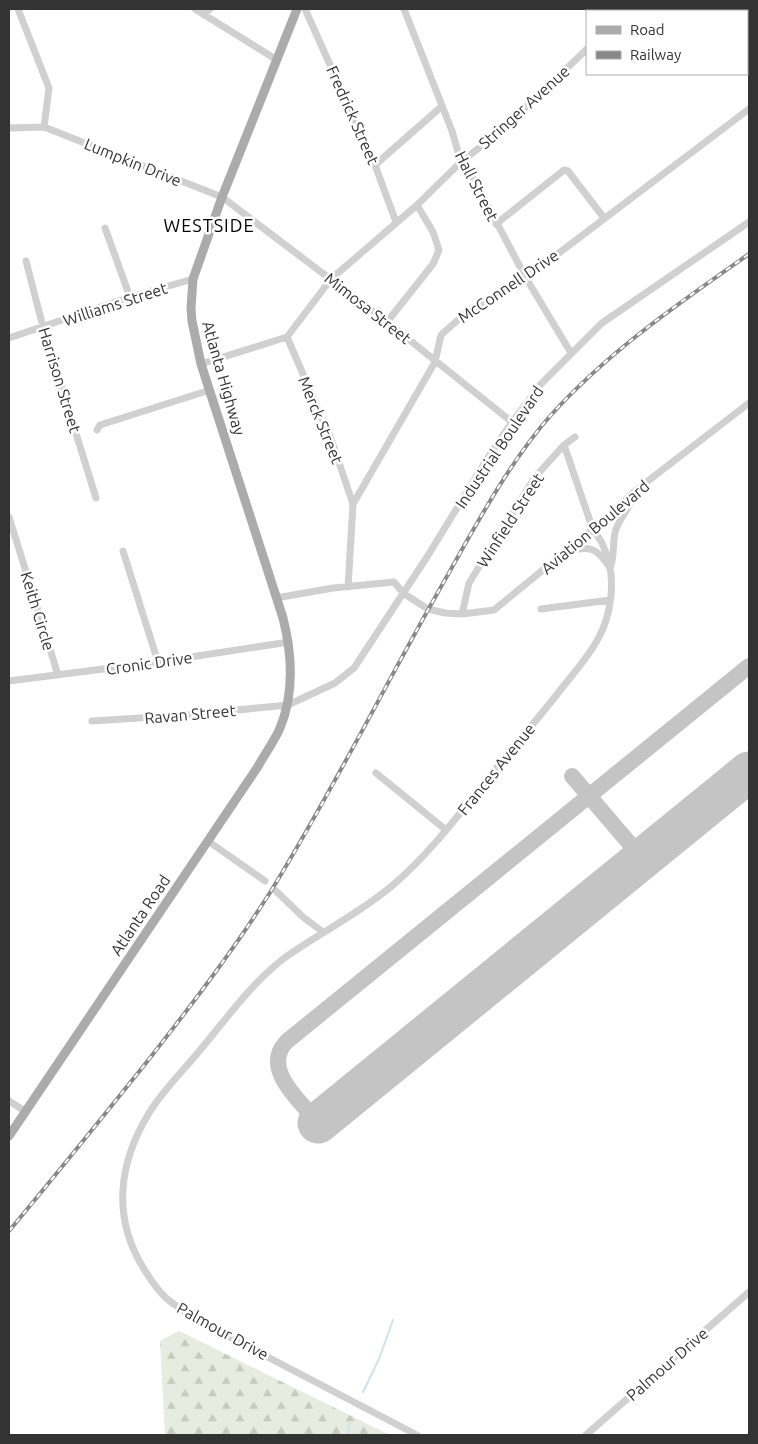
<svg xmlns="http://www.w3.org/2000/svg" width="758" height="1444" viewBox="0 0 758 1444" font-family="Ubuntu,sans-serif">
  <style>
    .forest { fill: url(#forest-firs) }
    .lines { fill: none; stroke-linecap: round; stroke-linejoin: round }
    .stream { stroke: #cfe2ee; stroke-width: 2 }
    .taxiway { stroke: #c4c4c4; stroke-width: 16 }
    .runway { stroke: #c4c4c4; stroke-width: 41 }
    .minor { stroke: #d0d0d0; stroke-width: 7 }
    .major { stroke: #ababab; stroke-width: 9 }
    .rail-casing { stroke: #888; stroke-width: 4 }
    .rail { stroke: #fff; stroke-width: 2; stroke-dasharray: 5.5; stroke-linecap: butt }
    .labels { text-anchor: middle; stroke-width: 5; stroke-linejoin: round; paint-order: stroke }
    .street-label { font-size: 16px; fill: #333; stroke: #fff }
    .neighbourhood-label { font-size: 18px; letter-spacing: 1px; fill: #000; stroke: #fff }
  </style>
  <defs>
    <pattern id="forest-firs" width="22" height="20" patternUnits="userSpaceOnUse" patternTransform="scale(1.25)"><rect width="22" height="20" fill="#e6ecdf"/><path d="M5 1l3.5 6h-7zM16 11l3.5 6h-7z" fill="#c6cbc0"/></pattern>
  </defs>
  <rect width="100%" height="100%" fill="#fff"/>
  <path class="forest" d="M179 1331 390 1435H165L160 1341Z"/>
  <g class="lines">
    <path class="stream" d="M363 1392 379 1359 393 1320
      M347 1435 350 1423"/>
    <path class="taxiway" d="M572 776 642 858
      M318 1123C301 1101 261 1070 286 1042L749 666"/>
    <path class="runway" d="M318 1123 749 772"/>
    <path class="minor" d="M18 9 49 88 44 127
      M195 9 277 60
      M305 9 375 165 396 222
      M404 9 452 131 461 162 472 176 526 278 571 353
      M748 9 749 11
      M626 11 629 9
      M204 15 210 9
      M9 128 44 127 222 197 387 322 512 422
      M375 165 441 107
      M496 224 564 170 568 171 604 218
      M105 228 130 297
      M26 261 43 327 96 498
      M387 322 433 264 439 250 433 232 417 205
      M287 337 331 439 353 504
      M9 338 130 297 193 279
      M201 364 287 337 331 279 417 205 461 162 502 130 587 49
      M97 430 100 425 210 390
      M9 517 58 675
      M123 551 158 662
      M566 552C589 545 597 547 610 568 615 556 612 542 616 529 622 514 631 508 635 491
      M348 587 353 504 435 362 441 335 468 311 526 278 749 109
      M276 598 333 588 394 582 403 593 428 609 445 613 462 614 494 610 593 529 635 491 749 403
      M541 609 610 600
      M462 614 469 583 535 477 564 445 575 437
      M9 681 158 662 289 642
      M92 721 186 715 288 705 335 683 354 668 427 557 487 459 512 422 540 385 602 323 749 222
      M376 773 446 830
      M208 841 265 881
      M276 891 303 917 323 932
      M9 1101 25 1111
      M417 1435 195 1319C185 1311 173 1305 164 1296 156 1288 150 1279 144 1269 112 1218 118 1164 149 1113 163 1090 184 1070 201 1049 227 1018 251 984 283 959 319 933 359 914 393 885 434 850 465 806 499 765 520 739 542 714 562 688 581 664 601 643 608 613 613 592 613 568 604 548 601 539 594 532 591 524 582 498 573 471 564 445
      M586 1435 749 1292"/>
    <path class="major" d="M9 1136 257 768C264 755 274 742 280 728 295 692 292 654 283 618L201 364 192 321 191 308 193 279 222 197 297 9"/>
    <g class="rail-casing">
      <path id="rail" d="M9 1231C55 1176 101 1119 146 1063 190 1007 233 951 271 891 335 787 389 677 450 571 479 519 512 459 551 415 609 351 679 303 749 254"/>
    </g>
    <use href="#rail" class="rail"/>
  </g>
  <g class="labels">
    <g class="street-label">
      <text transform="translate(524 107) rotate(-42)" y="6">Stringer Avenue</text>
      <text transform="translate(353 115) rotate(66)" y="6">Fredrick Street</text>
      <text transform="translate(133 162) rotate(22)" y="6">Lumpkin Drive</text>
      <text transform="translate(477 186) rotate(63)" y="6">Hall Street</text>
      <text transform="translate(508 286) rotate(-34)" y="6">McConnell Drive</text>
      <text transform="translate(115 304) rotate(-18)" y="6">Williams Street</text>
      <text transform="translate(368 308) rotate(38)" y="6">Mimosa Street</text>
      <text transform="translate(224 378) rotate(74)" y="6">Atlanta Highway</text>
      <text transform="translate(60 380) rotate(73)" y="6">Harrison Street</text>
      <text transform="translate(321 420) rotate(68)" y="6">Merck Street</text>
      <text transform="translate(499 447) rotate(-56)" y="6">Industrial Boulevard</text>
      <text transform="translate(510 520) rotate(-57)" y="6">Winfield Street</text>
      <text transform="translate(595 527) rotate(-40)" y="6">Aviation Boulevard</text>
      <text transform="translate(38 611) rotate(73)" y="6">Keith Circle</text>
      <text transform="translate(149 663) rotate(-8)" y="6">Cronic Drive</text>
      <text transform="translate(190 714) rotate(-5)" y="6">Ravan Street</text>
      <text transform="translate(496 769) rotate(-51)" y="6">Frances Avenue</text>
      <text transform="translate(140 915) rotate(-56)" y="6">Atlanta Road</text>
      <text transform="translate(223 1331) rotate(29)" y="6">Palmour Drive</text>
      <text transform="translate(667 1364) rotate(-41)" y="6">Palmour Drive</text>
    </g>
    <g class="neighbourhood-label">
      <text x="209" y="232">WESTSIDE</text>
    </g>
  </g>
  <rect width="758" height="1444" fill="none" stroke="#333333" stroke-width="20"/>
  <rect x="586" y="10" width="162" height="65" fill="#ffffff" stroke="#adadad"/>
  <rect x="596" y="26" width="25" height="8" fill="#ababab" stroke="#adadad"/>
  <text x="630" y="35" font-size="15" fill="#333333">Road</text>
  <rect x="596" y="51" width="25" height="8" fill="#888888" stroke="#adadad"/>
  <text x="630" y="60" font-size="15" fill="#333333">Railway</text>
</svg>
